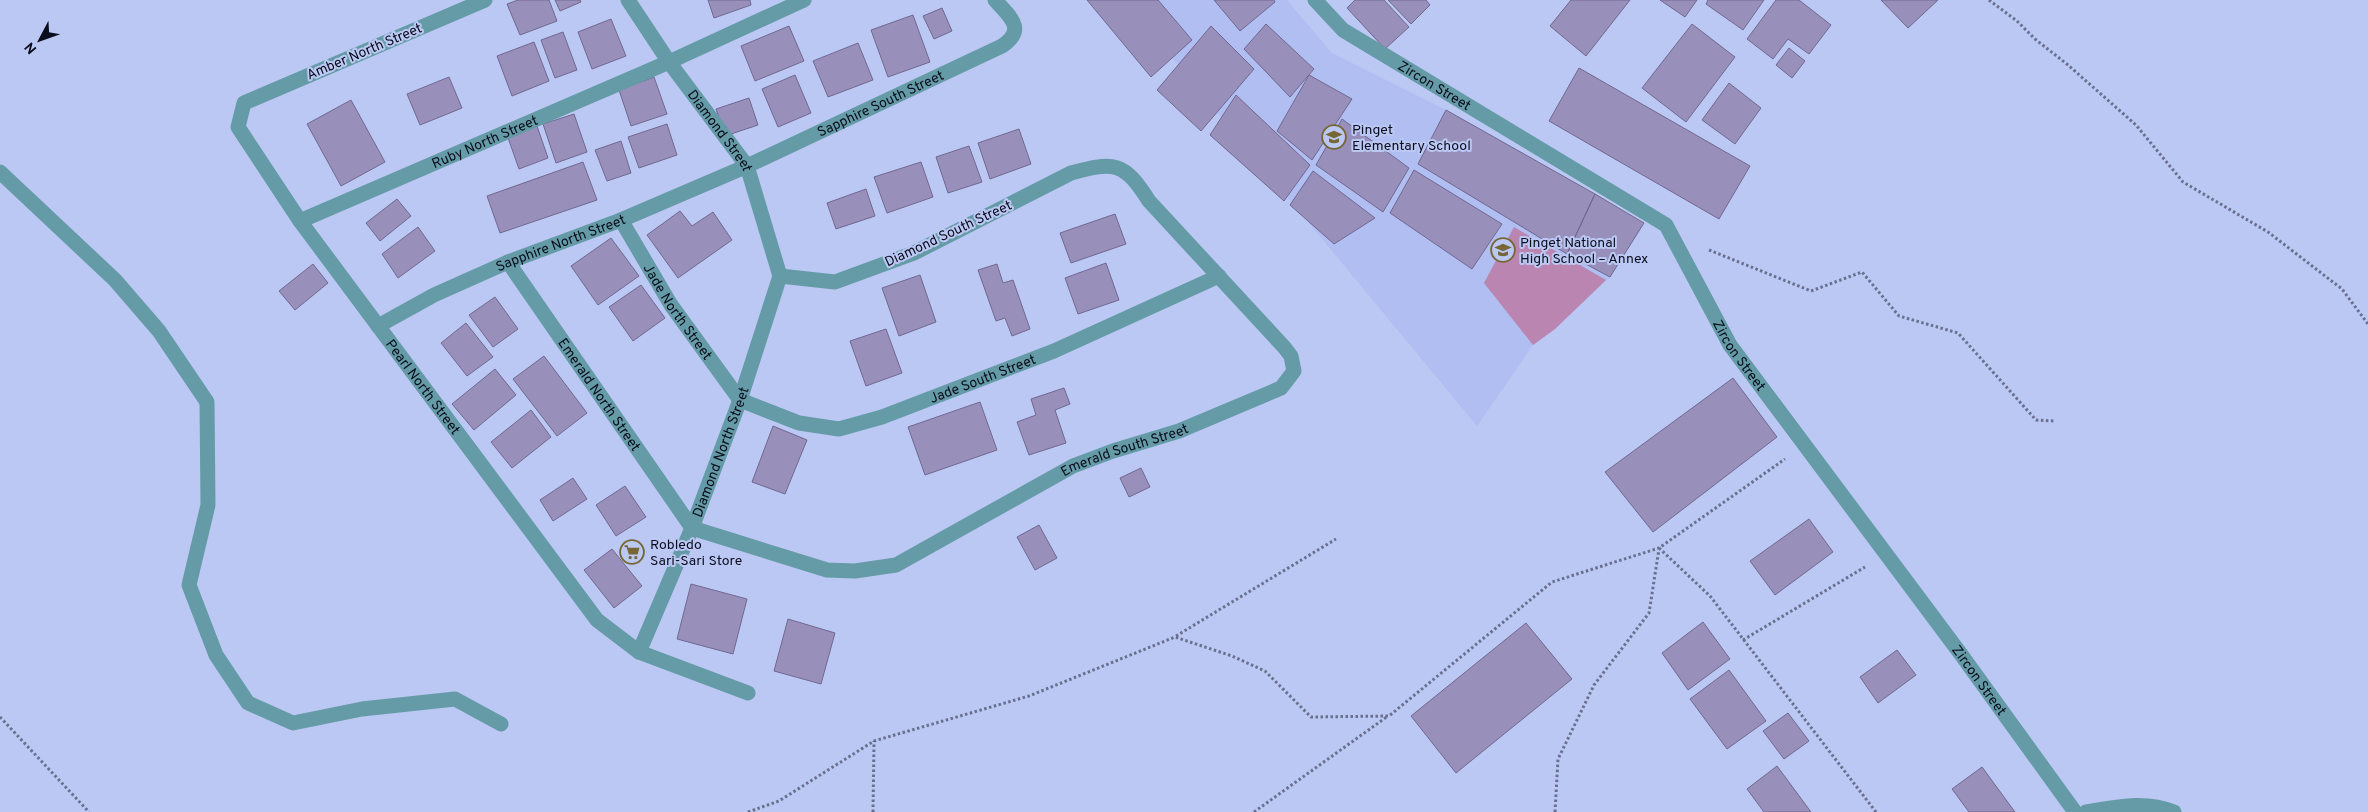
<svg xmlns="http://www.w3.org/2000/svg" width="2368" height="812" viewBox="0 0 2368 812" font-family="Overpass,sans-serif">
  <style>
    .built { fill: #b0bef1 }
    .green { fill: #ba85b0 }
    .building { fill: #9890bb; stroke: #706891 }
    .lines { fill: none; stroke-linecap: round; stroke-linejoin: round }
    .path { stroke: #68708e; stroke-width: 3; stroke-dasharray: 2.5 2.5; stroke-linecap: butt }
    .minor { stroke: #649ba7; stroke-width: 15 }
    .labels { text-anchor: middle; stroke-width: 4; stroke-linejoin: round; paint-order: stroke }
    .street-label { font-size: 14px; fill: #0a0d1c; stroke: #bcc8f4 }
    .poi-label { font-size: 14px; fill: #0a0d1c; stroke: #bcc8f4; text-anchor: start }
  </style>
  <rect width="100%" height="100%" fill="#bcc8f4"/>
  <path class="built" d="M1124 0H1287L1332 53 1446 110 1644 223 1610 277 1555 329 1533 345 1477 426Z"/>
  <path class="green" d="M1514 227 1606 280 1555 329 1533 345 1484 283Z"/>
  <path class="building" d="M518 0H549L557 21 520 35 507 4Z
    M555 0H580L581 2 560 11Z
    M708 0H750L751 5 714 18Z
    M1087 0H1158L1192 40 1151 77Z
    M1214 0H1274L1275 2 1240 31Z
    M1355 0H1384L1409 27 1385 49 1347 8Z
    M1388 0H1426L1430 5 1411 24Z
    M1571 0H1630L1586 56 1550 26Z
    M1660 0H1697L1685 17Z
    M1708 0H1764L1743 30 1706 4Z
    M1776 0H1799L1831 25 1809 54 1788 39 1773 59 1747 39Z
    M1881 0H1938L1908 28Z
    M942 8 952 31 934 39 923 16Z
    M913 15 930 62 888 77 871 30Z
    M611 19 626 56 592 69 578 32Z
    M1266 24 1314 69 1290 97 1244 49Z
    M1692 24 1735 57 1686 122 1642 88Z
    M789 26 804 61 755 81 741 46Z
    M1211 26 1254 69 1201 131 1157 90Z
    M563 32 577 70 555 78 541 40Z
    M534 42 549 81 512 96 497 56Z
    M858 43 873 80 828 97 813 61Z
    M1789 48 1805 61 1792 78 1776 65Z
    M1579 68 1750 166 1719 219 1549 121Z
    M795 75 811 113 778 127 762 89Z
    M1309 75 1352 99 1312 160 1277 131Z
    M449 77 462 108 420 125 407 94Z
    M654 77 667 114 631 126 619 90Z
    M1729 83 1761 108 1735 144 1702 120Z
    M1236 95 1310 165 1284 201 1210 135Z
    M749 98 758 125 725 136 716 109Z
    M351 100 385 162 341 186 307 124Z
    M1446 110 1595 194 1567 254 1418 164Z
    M574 114 587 152 556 163 543 124Z
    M1342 119 1409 168 1383 212 1316 165Z
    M667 124 677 155 639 168 628 137Z
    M537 126 548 158 519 169 507 135Z
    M1019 129 1031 164 990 179 978 143Z
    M621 141 631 173 607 181 595 150Z
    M969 146 982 182 948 193 936 157Z
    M583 162 597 200 500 233 487 196Z
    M921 162 933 197 887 213 874 177Z
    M1414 170 1502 224 1472 269 1390 213Z
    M1313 171 1375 218 1334 244 1290 205Z
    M866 189 875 216 836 229 827 203Z
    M1595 194 1644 223 1610 277 1567 254Z
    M397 199 411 216 380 241 366 223Z
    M680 211 692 226 713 212 732 240 678 278 647 235Z
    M1115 214 1126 244 1071 263 1060 233Z
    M418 227 435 251 398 278 382 254Z
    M611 238 639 276 598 305 571 266Z
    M1106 263 1119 300 1078 314 1065 278Z
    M313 264 328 283 295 310 279 291Z
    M997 264 1003 283 1013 280 1030 329 1012 336 1005 318 996 321 978 270Z
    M920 275 936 322 899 336 882 288Z
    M641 285 665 318 633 341 609 307Z
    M495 297 518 329 493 347 469 315Z
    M466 323 493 357 467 376 441 343Z
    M886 329 902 373 866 386 850 341Z
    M544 356 587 413 557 436 513 379Z
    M495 369 516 395 474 430 452 404Z
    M1733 378 1777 437 1653 532 1605 472Z
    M1064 388 1070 404 1055 410 1066 443 1029 455 1017 422 1036 415 1031 399Z
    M980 402 997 450 925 475 908 427Z
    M531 410 551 437 512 468 491 442Z
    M773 426 807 440 785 494 752 482Z
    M1141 468 1150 487 1129 497 1120 478Z
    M573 478 587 499 553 521 540 500Z
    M625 486 646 517 616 536 596 505Z
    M1809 519 1833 552 1775 595 1750 561Z
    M1039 525 1057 558 1035 570 1017 537Z
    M612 549 642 586 614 608 584 570Z
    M691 584 747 599 733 654 677 639Z
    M788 619 835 633 821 684 774 671Z
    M1703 622 1730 659 1688 690 1662 653Z
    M1526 623 1572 679 1456 773 1411 716Z
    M1897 650 1916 675 1878 703 1860 677Z
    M1729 670 1766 721 1727 749 1690 699Z
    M1788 713 1809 741 1784 759 1763 731Z
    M1777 766 1811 812H1764L1747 789Z
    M1982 767 2015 812H1969L1952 789Z"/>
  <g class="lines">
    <path class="path" d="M1989 0 2017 21 2035 39 2068 65 2136 125 2183 182 2268 232 2342 289 2368 324
      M1709 250 1811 291 1862 272 1899 316 1958 333 2036 420 2054 421
      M1659 548 1710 596 1876 812
      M1176 636 1336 539
      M1743 640 1865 567
      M0 717 89 812
      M748 812 779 801 874 741 1029 696 1175 637 1232 656 1265 671 1311 717 1389 716 1552 582 1659 548 1785 459
      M873 812 874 741
      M1254 812 1388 716
      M1555 812 1558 759 1594 685 1649 613 1659 549"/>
    <g class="minor">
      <path id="s1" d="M485 0 244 103 238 127 300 221 597 620 639 652 748 693"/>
      <path id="s2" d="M628 0 669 62 747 166 780 276"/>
      <path id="s3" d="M1315 0 1343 30 1666 225 1730 345 1960 653 2075 812"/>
      <path d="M0 172 115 280 159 331 207 402 208 505 189 585 216 655 248 703 293 723 362 709 455 699 501 724"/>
      <path id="s4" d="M621 220 671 305 740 400 799 423 839 429 882 417 1054 351 1219 276"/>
      <path id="s5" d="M300 221 669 62 804 0"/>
      <path id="s6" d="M508 262 692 528 827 570 855 571 896 565 1073 466 1113 451 1179 431 1281 388 1294 371 1291 356 1284 347 1149 201C1124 162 1115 161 1071 173L914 253 835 282 780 276"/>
      <path id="s7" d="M378 326 434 295 508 262 621 220 747 166 1002 46C1027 29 1010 17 995 0"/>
      <path id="s8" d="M639 652 692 528 740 400 780 276"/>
      <path d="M2086 812C2116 807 2145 800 2174 812"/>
    </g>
  </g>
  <defs>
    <g id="school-ring" transform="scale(1.25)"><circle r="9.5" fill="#bcc8f4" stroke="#766734" stroke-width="1.5"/><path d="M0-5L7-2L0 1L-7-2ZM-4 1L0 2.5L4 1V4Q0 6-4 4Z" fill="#766734"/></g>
    <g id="supermarket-ring" transform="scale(1.25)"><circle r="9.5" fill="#bcc8f4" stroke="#766734" stroke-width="1.5"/><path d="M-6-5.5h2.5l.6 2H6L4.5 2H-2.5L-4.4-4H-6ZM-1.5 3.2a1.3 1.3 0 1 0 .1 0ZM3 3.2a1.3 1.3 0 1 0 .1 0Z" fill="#766734"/></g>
  </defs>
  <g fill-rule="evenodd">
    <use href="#school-ring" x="1334" y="137"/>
    <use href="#school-ring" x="1503" y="250"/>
    <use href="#supermarket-ring" x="632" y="552"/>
  </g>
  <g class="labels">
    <g class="street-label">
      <text transform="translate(364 51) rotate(-23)" y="5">Amber North Street</text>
      <text dy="5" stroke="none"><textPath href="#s3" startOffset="148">Zircon Street</textPath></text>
      <text dy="5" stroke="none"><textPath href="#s7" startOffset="550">Sapphire South Street</textPath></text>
      <text dy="5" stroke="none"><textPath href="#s2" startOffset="160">Diamond Street</textPath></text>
      <text dy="5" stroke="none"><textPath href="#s5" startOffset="201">Ruby North Street</textPath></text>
      <text transform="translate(948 233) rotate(-25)" y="5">Diamond South Street</text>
      <text dy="5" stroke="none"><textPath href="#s7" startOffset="201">Sapphire North Street</textPath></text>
      <text dy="5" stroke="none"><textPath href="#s4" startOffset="108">Jade North Street</textPath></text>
      <text dy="5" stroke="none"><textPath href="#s3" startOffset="568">Zircon Street</textPath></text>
      <text dy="5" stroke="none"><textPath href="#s4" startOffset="472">Jade South Street</textPath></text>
      <text dy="5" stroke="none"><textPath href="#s1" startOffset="606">Pearl North Street</textPath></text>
      <text dy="5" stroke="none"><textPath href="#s6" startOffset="161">Emerald North Street</textPath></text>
      <text dy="5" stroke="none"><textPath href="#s6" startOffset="791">Emerald South Street</textPath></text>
      <text dy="5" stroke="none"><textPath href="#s8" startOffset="216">Diamond North Street</textPath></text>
      <text dy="5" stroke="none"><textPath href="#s3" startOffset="972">Zircon Street</textPath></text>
    </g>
    <g class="poi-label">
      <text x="1352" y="134">Pinget<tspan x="1352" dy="16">Elementary School</tspan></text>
      <text x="1520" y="247">Pinget National<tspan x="1520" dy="16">High School – Annex</tspan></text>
      <text x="650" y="549">Robledo<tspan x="650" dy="16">Sari-Sari Store</tspan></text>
    </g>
  </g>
  <g transform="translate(40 40) rotate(229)" stroke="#bcc8f4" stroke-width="4" paint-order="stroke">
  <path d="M0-4L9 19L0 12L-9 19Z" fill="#0a0d1c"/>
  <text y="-8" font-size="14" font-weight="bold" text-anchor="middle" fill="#0a0d1c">N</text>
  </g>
</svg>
